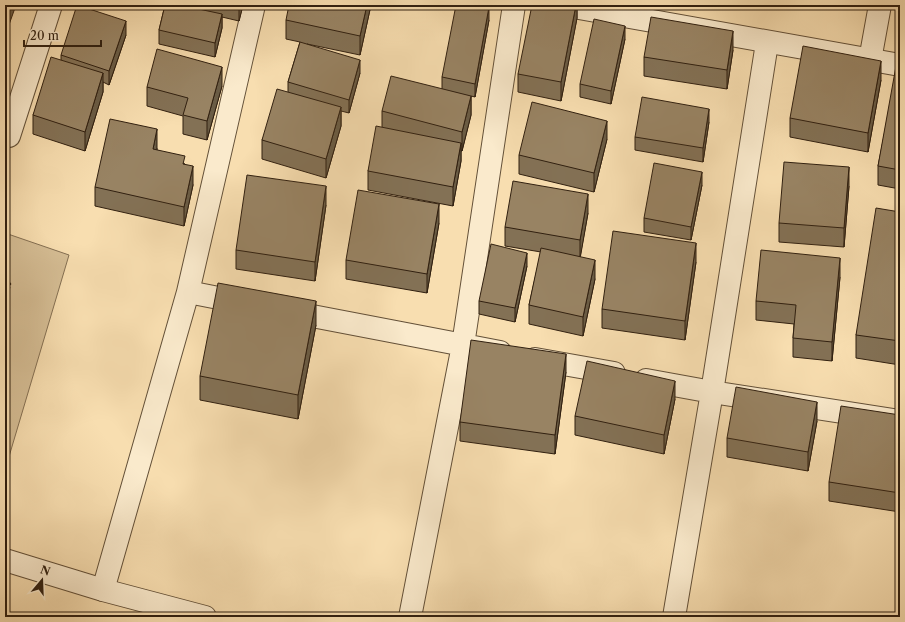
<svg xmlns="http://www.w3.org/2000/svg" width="905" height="622" viewBox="0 0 905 622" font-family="'Libre Caslon Text',serif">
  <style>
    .green { fill: #d6be95; stroke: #846f52 }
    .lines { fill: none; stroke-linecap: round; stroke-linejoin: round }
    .minor-casing { stroke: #635038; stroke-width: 24 }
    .tertiary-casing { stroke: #635038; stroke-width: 24 }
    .path { stroke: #312010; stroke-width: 2.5; stroke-dasharray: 3 2; stroke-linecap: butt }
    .minor { stroke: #faeacc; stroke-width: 22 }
    .tertiary { stroke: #faeacc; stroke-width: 22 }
    .wall { fill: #837155; stroke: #312010 }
    .shaded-wall { fill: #6a5c45; stroke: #312010 }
    .building { fill: #988363; stroke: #312010 }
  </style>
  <rect width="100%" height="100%" fill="#f8deb0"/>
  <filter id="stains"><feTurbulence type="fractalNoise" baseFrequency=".005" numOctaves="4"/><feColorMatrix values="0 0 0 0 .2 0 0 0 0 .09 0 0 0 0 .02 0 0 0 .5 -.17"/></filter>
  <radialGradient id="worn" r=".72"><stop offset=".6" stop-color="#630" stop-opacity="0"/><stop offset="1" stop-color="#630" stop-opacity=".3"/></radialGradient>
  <path class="green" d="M5 233 69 255 5 470Z"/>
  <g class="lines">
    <g class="minor-casing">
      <path id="minor" d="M870 60 880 5
        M5 135 9 136 51 5
        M244 303 188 292 254 5
        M286 311 500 352
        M535 359 614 373
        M646 380 712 392 900 421
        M103 590 188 292
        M410 617 463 345 514 5
        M674 617 712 392 767 43"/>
    </g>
    <g class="tertiary-casing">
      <path id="tertiary" d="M562 5 900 65
        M5 560 103 590 205 617"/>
    </g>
    <path class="path" d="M5 279 10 284 5 302"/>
    <use href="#minor" class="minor"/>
    <use href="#tertiary" class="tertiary"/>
  </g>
  <path class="wall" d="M165 5H243L239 21 222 17V28L215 57 159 44V30Z
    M371 5 360 55 307 44 360 73 349 113 341 111V126L326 178 262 159V140L288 92V82L300 42 286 39V20Z
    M577 5V18L561 101 518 92V74Z
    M489 20 475 97 471 96V115L462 151H461V161L453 206 368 190V171L382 127V111L442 89V77Z
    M126 35 109 85 103 82V92L85 151 33 134V115L61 60V55Z
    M625 39 611 104 580 97V84Z
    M733 50 727 89 644 76V57Z
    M900 55V189L878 185V166Z
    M881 80 868 152 790 137V118Z
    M222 86 207 140 183 134V116L147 106V87Z
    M709 122 703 162 635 150V137Z
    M607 139 594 192 519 174V155Z
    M157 148V150L185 164 193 185 184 226 95 206V187Z
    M702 185 691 240 644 232V218Z
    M849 186 844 247 779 242V223Z
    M326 205 315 281 236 269V250Z
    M900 212V365L856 358V335Z
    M588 213 580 257 595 279 583 336 529 324V305L541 252 505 246V227Z
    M439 223 427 293 346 279V260Z
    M696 262 685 340 602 328V309Z
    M527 266 515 322 479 314V301Z
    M840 277 832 361 793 357V338L794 324 756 320V301Z
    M316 325 298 419 200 400V376Z
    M566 372 555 454 460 441V422Z
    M675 399 664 454 575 435V416Z
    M900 415V512L829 501V482Z
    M817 421 808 471 727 457V438Z"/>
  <path class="shaded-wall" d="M11 5H16L5 36V22Z
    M239 5H243L239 21Z
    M367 5H371L360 55V36Z
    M576 5H577V18L561 101V82Z
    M489 7V20L475 97V84Z
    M222 14V28L215 57V43Z
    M126 21V35L109 85V71Z
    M625 26V39L611 104V91Z
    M733 31V50L727 89V70Z
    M360 60V73L349 113V100Z
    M881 61V80L868 152V133Z
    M222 67V86L207 140V121Z
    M103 73V92L85 151V132Z
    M471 96V115L462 151V132Z
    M341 107V126L326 178V159Z
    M709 109V122L703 162V148Z
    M607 121V139L594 192V173Z
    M157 129V148L153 168V149Z
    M461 143V161L453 206V187Z
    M193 166V185L184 226V207Z
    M849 167V186L844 247V228Z
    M702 172V185L691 240V227Z
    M326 186V205L315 281V262Z
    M588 194V213L580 259V240Z
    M439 204V223L427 293V274Z
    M696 243V262L685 340V321Z
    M527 253V266L515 322V308Z
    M840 258V277L832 361V342Z
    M595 260V279L583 336V317Z
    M316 301V325L298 419V395Z
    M566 354V372L555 454V435Z
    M675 381V399L664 454V435Z
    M817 402V421L808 471V452Z"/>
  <path class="building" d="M5 5H11L5 22Z
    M77 5 126 21 109 71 61 55Z
    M165 5H180L222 14 215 43 159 30Z
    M289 5H367L360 36 286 20Z
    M456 5H478L489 7 475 84 442 77Z
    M532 5H576L561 82 518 74Z
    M651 17 733 31 727 70 644 57Z
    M594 19 625 26 611 91 580 84Z
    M300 42 360 60 349 100 288 82Z
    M803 46 881 61 868 133 790 118Z
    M157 49 222 67 207 121 183 115 188 98 147 87Z
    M898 55H900V170L878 166Z
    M51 57 103 73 85 132 33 115Z
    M391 76 471 96 462 132 382 111Z
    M277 89 341 107 326 159 262 140Z
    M642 97 709 109 703 148 635 137Z
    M532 102 607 121 594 173 519 155Z
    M110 119 157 129 153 149 185 156 183 164 193 166 184 207 95 187Z
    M376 126 461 143 453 187 368 171Z
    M784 162 849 167 844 228 779 223Z
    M654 163 702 172 691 227 644 218Z
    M247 175 326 186 315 262 236 250Z
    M513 181 588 194 580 240 505 227Z
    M358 190 439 204 427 274 346 260Z
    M876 208 900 212V341L856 335Z
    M613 231 696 243 685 321 602 309Z
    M491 244 527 253 515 308 479 301Z
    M541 248 595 260 583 317 529 305Z
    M761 250 840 258 832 342 793 338 796 305 756 301Z
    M218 283 316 301 298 395 200 376Z
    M471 340 566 354 555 435 460 422Z
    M587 361 675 381 664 435 575 416Z
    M736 387 817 402 808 452 727 438Z
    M841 406 900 415V493L829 482Z"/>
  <rect width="905" height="622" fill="none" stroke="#f8deb0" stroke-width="20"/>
  <rect x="6" y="6" width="893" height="610" fill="none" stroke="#312010" stroke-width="2"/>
  <rect x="10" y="10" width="885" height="602" fill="none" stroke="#312010"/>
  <g transform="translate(42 580) rotate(19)" stroke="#faeacc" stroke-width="3" paint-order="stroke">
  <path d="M0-3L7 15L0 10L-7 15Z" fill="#312010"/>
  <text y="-6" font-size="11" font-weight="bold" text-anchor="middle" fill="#312010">N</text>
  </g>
  <path d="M24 40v6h77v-6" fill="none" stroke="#312010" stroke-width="2"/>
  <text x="30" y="40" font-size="12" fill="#312010" stroke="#faeacc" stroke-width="3" paint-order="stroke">20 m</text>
  <rect width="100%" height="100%" filter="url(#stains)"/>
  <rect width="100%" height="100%" fill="url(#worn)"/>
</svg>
